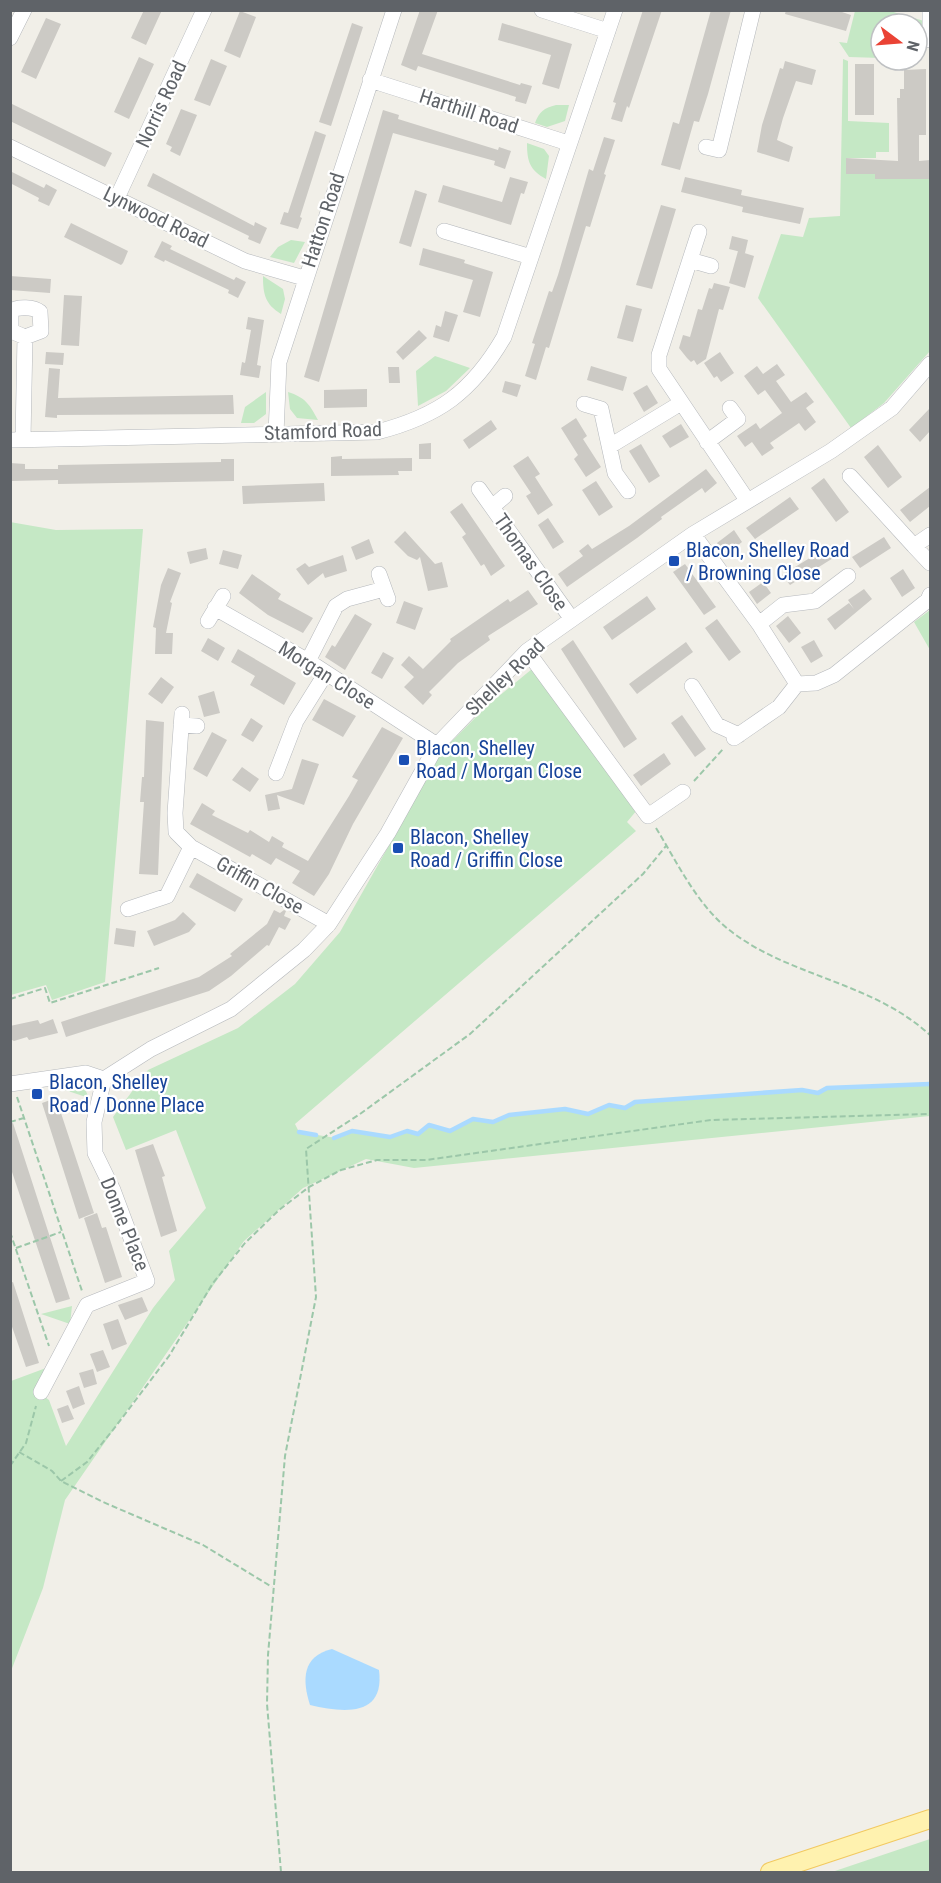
<svg xmlns="http://www.w3.org/2000/svg" width="941" height="1883" viewBox="0 0 941 1883" font-family="'Roboto Condensed',sans-serif">
  <style>
    .green { fill: #c5e8c5 }
    .water { fill: #aadaff }
    .lines { fill: none; stroke-linecap: round; stroke-linejoin: round }
    .stream { stroke: #aadaff; stroke-width: 4.5 }
    .building { fill: #cccac5 }
    .minor-casing { stroke: #b5b8bc; stroke-width: 16 }
    .major-casing { stroke: #f2c960; stroke-width: 20 }
    .path { stroke: #9cc7a9; stroke-width: 2; stroke-dasharray: 6 3; stroke-linecap: butt }
    .minor { stroke: #fff; stroke-width: 15 }
    .major { stroke: #fff2af; stroke-width: 18 }
    .transit-dot { fill: #1a4fb4; stroke: #fff; stroke-width: 2 }
    .labels { text-anchor: middle; stroke-width: 4.5; stroke-linejoin: round; paint-order: stroke }
    .street-label { font-size: 20px; fill: #5f6368; stroke: #fff }
    .transit-label { font-size: 20px; fill: #164399; stroke: #fff; text-anchor: start }
  </style>
  <rect width="100%" height="100%" fill="#f1efe8"/>
  <path class="green" d="M855 11H890L924 21 925 51 921 59H917V24H881V58L849 57 839 42 847 43Z
    M843 59 848 61V121L889 123V152H876V158H846V174H875L876 179H930V351L884 403 851 428 758 298 781 234 803 237 809 218 840 216Z
    M556 105H569L565 121 547 127 535 123C539 112 544 108 556 105Z
    M527 143 544 149 549 156 546 179C530 170 527 162 527 143Z
    M291 240 305 242 294 263 270 257 278 247Z
    M263 276 283 289 285 299 281 314C265 304 263 294 263 276Z
    M435 356 470 368 446 391 418 406 416 371Z
    M266 392V414L254 423H241L245 407Z
    M288 392C305 397 310 405 318 420L297 418 290 409Z
    M10 522 56 530 143 529 105 982 52 1000 46 985 11 995Z
    M930 610V609V650L914 622Z
    M532 669 637 810 627 822 636 831 295 1124 299 1132 336 1138 352 1131 390 1137 407 1131 418 1134 429 1125 450 1131 473 1119 493 1122 509 1115 565 1109 588 1114 609 1105 625 1108 635 1102 802 1090 818 1093 827 1088 930 1084V1116L414 1168 366 1159 303 1188 244 1241 65 1500 43 1588 11 1671V1381L46 1368 35 1390 49 1400 66 1446 153 1308 175 1280 169 1251 206 1208 176 1130 126 1150 113 1117 148 1070 238 1028 295 984 340 932 443 750 488 705Z
    M64 1083 83 1085 89 1098 53 1086Z
    M72 1306 70 1324 41 1314Z
    M930 1839V1872H832Z"/>
  <path class="water" d="M332 1649 379 1670C385 1717 344 1713 310 1705 302 1680 302 1656 332 1649Z"/>
  <g class="lines">
    <path class="stream" d="M299 1132 316 1135
      M334 1138 352 1131 390 1137 407 1131 418 1134 429 1125 450 1131 473 1119 493 1122 509 1115 565 1109 588 1114 609 1105 625 1108 635 1102 802 1090 818 1093 827 1088 930 1084"/>
  </g>
  <path class="building" d="M144 10H162L146 45 131 38Z
    M420 10H438L422 54 520 85 521 83 532 86 526 104 515 101 516 97 478 85 418 66 416 71 401 65Z
    M643 10H662L629 108 627 106 622 122 611 119 616 103 613 102Z
    M711 10H731L708 94 699 122 694 121 680 170 661 165 673 122 679 124Z
    M786 10H836L851 15 846 31 785 14Z
    M240 11 256 17 240 58 224 51Z
    M46 18 61 24 36 79 21 72Z
    M352 23 363 27 331 126 319 122Z
    M502 23 572 44 559 89 542 84 551 55 498 40Z
    M139 57 154 64 129 119 114 112Z
    M211 59 227 66 210 106 194 100Z
    M785 61 816 70 812 85 796 81 783 118 777 140 793 147 789 162 757 152 762 125 780 68 783 69Z
    M855 64H874V115H855Z
    M926 69V135H919V161L930 160V179H875V174H846V158L898 161 897 98H900V89H904V70Z
    M10 103 112 153 105 167 10 121Z
    M181 109 197 115 180 156 170 151 172 147 166 144Z
    M383 110 399 115 398 119 498 150 499 147 511 151 505 169 494 165 495 161 393 133 319 382 304 377Z
    M315 131 326 135 300 217 302 218 298 229 280 224 284 212 288 213Z
    M604 137 615 140 604 174 606 175 590 227 586 226 549 348 546 347 536 380 525 376 535 344 532 343 549 291 552 292 558 275 589 169 593 171Z
    M10 171 44 188 46 184 57 190 49 206 38 201 39 198 10 183Z
    M153 173 254 226 255 222 267 228 260 244 248 239 249 236 147 186Z
    M510 177 528 182 524 194 521 193 511 225 438 202 443 185 502 202Z
    M685 177 742 190 741 195 804 208 800 224 742 212 743 207 681 192Z
    M415 190 427 194 411 247 399 243Z
    M661 205 676 209 652 289 636 285Z
    M71 223 128 251 123 263 121 265 64 237Z
    M732 236 748 240 745 253 729 249Z
    M162 241 172 246 170 249 234 280 236 277 246 282 238 298 228 293 229 290 165 260 164 262 154 257Z
    M423 248 465 260 464 263 493 272 480 317 463 312 473 280 419 265Z
    M738 251 754 256 745 288 729 283Z
    M10 276 51 279 50 293 10 290Z
    M714 283 730 287 723 310 719 309 706 359 697 365 694 360 691 362 687 358 679 348 683 335 690 337 698 309 702 310 709 288 712 289Z
    M64 295 82 296 79 346 61 345Z
    M626 305 642 309 633 342 617 338Z
    M445 311 458 315 449 342 433 337 436 325 441 327Z
    M248 317 264 320 257 365 261 366 259 378 240 375 242 362 245 363 251 330 246 329Z
    M419 330 427 338 403 360 396 352Z
    M46 352 64 353 63 365 45 364Z
    M720 352 734 373 721 382 717 376 714 378 704 363Z
    M777 364 785 375 776 381 791 402 806 392 814 402 806 408 816 422 805 431 799 423 770 443 774 448 762 456 752 442 745 447 737 436 756 423 760 429 782 413 765 390 758 395 744 376 757 366 763 374Z
    M591 366 627 377 623 391 587 380Z
    M388 367H399L400 383H389Z
    M49 368 60 369 58 398 233 395 234 414 57 415V418L45 417Z
    M505 381 521 385 517 397 502 392Z
    M647 385 658 403 644 412 633 393Z
    M367 389V407L324 408V390Z
    M930 408V431L920 442 909 430Z
    M576 418 587 436 583 439 601 467 586 477 574 459 578 455 561 428Z
    M491 420 497 429 469 449 463 440Z
    M681 424 689 437 670 448 662 436Z
    M431 443V459H419V444Z
    M641 444 660 476 649 483 629 451Z
    M878 445 902 477 888 488 864 457Z
    M342 456V459L412 458V471H398L399 475 331 476V457Z
    M528 456 540 474 535 477 553 505 538 515 526 496 531 493 513 466Z
    M221 459H234V481L58 484V480L10 481V463L25 464V469H58V465L221 462Z
    M706 469 717 483 705 493 702 488 661 517 662 519 637 538 567 587 558 574 583 556 579 551 588 544 592 549 629 526Z
    M824 478 849 512 836 522 811 488Z
    M596 481 613 507 599 516 582 490Z
    M324 483 325 501 243 504 242 486Z
    M930 487V506L910 522 900 510Z
    M790 497 799 509 755 539 746 528Z
    M462 503 505 566 491 576 484 564 481 566 462 537 466 534 450 512Z
    M548 518 564 542 553 549 538 525Z
    M734 530 742 542 725 555 717 543Z
    M405 531 435 564 442 562 448 587 428 591 420 557 417 560 408 556 394 542Z
    M884 537 891 548 860 568 852 557Z
    M369 539 374 553 356 560 351 547Z
    M831 545 838 555 790 585 782 575Z
    M206 548 208 559 190 564 187 552Z
    M223 550 242 555 238 569 219 564Z
    M343 555 347 571 325 578 323 573 308 585 296 569 305 563 309 567Z
    M685 564 716 607 704 615 673 572Z
    M168 568 181 573 170 602 172 603 166 633H173L172 654H155L156 628 153 627 161 585Z
    M903 569 915 588 902 597 890 578Z
    M252 574 281 594 278 599 313 618 303 633 268 615 239 593Z
    M763 582 771 593 757 604 749 592Z
    M864 589 872 599 835 630 827 619 849 603 854 609 848 600Z
    M528 590 538 604 488 636 490 640 458 663 429 692 432 695 423 705 404 687 414 677 401 665 409 656 423 669 451 641 450 639 508 599 510 602Z
    M647 596 656 609 612 640 603 627Z
    M404 601 423 608 415 630 396 623Z
    M355 614 372 624 345 670 325 657 332 645 335 647Z
    M788 616 801 633 789 643 776 626Z
    M717 619 741 652 729 661 705 628Z
    M208 638 225 648 218 661 201 651Z
    M573 640 637 739 624 748 561 649Z
    M814 640 823 656 811 663 801 647Z
    M686 642 693 652 637 694 629 684Z
    M238 649 296 683 284 705 250 685 255 676 231 662Z
    M383 652 394 658 382 679 371 673Z
    M161 677 174 687 162 704 148 694Z
    M214 691 220 713 204 717 198 696Z
    M324 699 356 716 343 737 312 720Z
    M682 715 706 749 695 757 671 723Z
    M251 718 263 726 253 742 241 735Z
    M146 720 164 722 158 875 139 874 144 802H140L142 777H144Z
    M382 727 403 738 353 824 329 874 314 896 292 883 300 871 276 858 271 865 252 854 250 857 190 824 202 803 215 811 212 815 248 833 250 830 269 842 272 836 284 843 282 847 308 861 349 796 358 780 352 777Z
    M212 732 227 740 207 777 193 769Z
    M664 753 671 764 641 786 633 775Z
    M302 759 319 764 304 805 277 795 280 809 268 811 265 795 292 789Z
    M242 767 259 779 250 792 232 780Z
    M197 873 243 899 235 912 189 887Z
    M274 910 280 913 284 910 286 911 284 916 291 919 285 930 279 927 269 946 267 945 231 976 209 991 66 1037 61 1022 199 977 232 956 230 954 267 924Z
    M183 912 196 924 189 932 154 946 147 931 175 920Z
    M116 928 136 931 134 947 114 944Z
    M53 1019 58 1033 29 1040 27 1037 14 1041 10 1039V1026L38 1020 40 1024Z
    M56 1098 94 1213 79 1219 42 1103Z
    M13 1123 70 1299 56 1303 10 1166V1124Z
    M153 1144 165 1176 162 1177 177 1231 161 1237 135 1150Z
    M97 1213 102 1228 106 1227 122 1277 105 1283 84 1218Z
    M13 1282 39 1363 26 1367 10 1321V1283Z
    M142 1297 148 1311 125 1320 118 1305Z
    M118 1319 127 1344 112 1350 103 1324Z
    M103 1350 110 1367 97 1372 90 1354Z
    M93 1369 97 1384 84 1388 79 1373Z
    M79 1386 85 1404 73 1409 66 1391Z
    M68 1405 74 1419 62 1423 57 1409Z"/>
  <g class="lines">
    <g class="minor-casing">
      <path id="minor" d="M542 10 608 31
        M930 10V40
        M10 38 24 10
        M370 80 568 143
        M10 147 245 261 304 278
        M706 147 719 150 753 10
        M117 198 204 10
        M444 231 531 257
        M699 232 659 355V369L747 500
        M690 260 711 266
        M584 404 601 409 615 473 628 491
        M276 434 279 362 394 10
        M23 439 25 337 11 331V311C18 306 34 307 40 312L41 331 25 337
        M10 440 377 432C439 416 472 392 504 337L615 10
        M707 442 738 419 730 408
        M610 446 681 403
        M850 476 914 546 930 535
        M479 489 571 618
        M492 507 505 496
        M693 534 759 624 797 684
        M914 546 930 563
        M379 574 388 599
        M215 608 308 661 437 745
        M208 621 223 596
        M759 624 783 605 815 601 848 576
        M527 651 648 816 683 792
        M308 661 336 606 347 599 384 589
        M692 686 717 725 739 735
        M182 714 175 813 176 832 191 847 329 924
        M181 725 197 726
        M734 738 779 707 797 684 816 683 834 675 928 600 930 595
        M276 773 296 721 326 673
        M128 909 167 896 191 847
        M104 1079 151 1049 231 1009 304 950 329 924 388 833 437 745 527 651 693 534 831 451 892 408 930 364
        M10 1084 86 1073 104 1079
        M41 1392 87 1305 147 1281 113 1190 95 1153 94 1122 104 1079"/>
    </g>
    <g class="major-casing">
      <path id="major" d="M770 1872 930 1819"/>
    </g>
    <path class="path" d="M694 781 724 748
      M656 828C677 862 696 903 728 929 788 977 871 981 930 1035
      M10 999 45 988 50 1003 159 968
      M17 1097 82 1291
      M10 1122 24 1118
      M10 1232 49 1346
      M16 1248 61 1232
      M19 1452 52 1471 61 1481 103 1502 203 1545 272 1587
      M10 1466 26 1443 36 1406
      M61 1481 87 1462 116 1426 169 1356 213 1283 245 1243 279 1210 309 1187 341 1170 377 1160H426L711 1120 930 1114
      M281 1872 267 1704 268 1655 285 1456 316 1297 306 1149 360 1114 470 1034 643 874 666 846"/>
    <use href="#minor" class="minor"/>
    <use href="#major" class="major"/>
  </g>
  <g class="transit-dot">
    <rect x="668" y="555" width="12" height="12" rx="3"/>
    <rect x="398" y="754" width="12" height="12" rx="3"/>
    <rect x="392" y="842" width="12" height="12" rx="3"/>
    <rect x="31" y="1088" width="12" height="12" rx="3"/>
  </g>
  <g class="labels">
    <g class="street-label">
      <text transform="translate(161 104) rotate(-65)" y="7">Norris Road</text>
      <text transform="translate(469 111) rotate(18)" y="7">Harthill Road</text>
      <text transform="translate(156 217) rotate(26)" y="7">Lynwood Road</text>
      <text transform="translate(323 220) rotate(-72)" y="7">Hatton Road</text>
      <text transform="translate(323 431) rotate(-2)" y="7">Stamford Road</text>
      <text transform="translate(531 562) rotate(55)" y="7">Thomas Close</text>
      <text transform="translate(327 675) rotate(32)" y="7">Morgan Close</text>
      <text transform="translate(505 677) rotate(-44)" y="7">Shelley Road</text>
      <text transform="translate(260 885) rotate(29)" y="7">Griffin Close</text>
      <text transform="translate(125 1224) rotate(68)" y="7">Donne Place</text>
    </g>
    <g class="transit-label">
      <text x="686" y="557">Blacon, Shelley Road<tspan x="686" dy="23">/ Browning Close</tspan></text>
      <text x="416" y="755">Blacon, Shelley<tspan x="416" dy="23">Road / Morgan Close</tspan></text>
      <text x="410" y="844">Blacon, Shelley<tspan x="410" dy="23">Road / Griffin Close</tspan></text>
      <text x="49" y="1089">Blacon, Shelley<tspan x="49" dy="23">Road / Donne Place</tspan></text>
    </g>
  </g>
  <rect width="941" height="1883" fill="none" stroke="#5f6368" stroke-width="24"/>
  <g transform="translate(899 42) rotate(106)"><circle r="28" fill="#ffffff" stroke="#bfc1c3" stroke-width="1.5"/>
  <path d="M0-4.5L10 22L0 15L-10 22Z" fill="#ea4335"/>
  <text y="-9" font-size="16" font-weight="bold" text-anchor="middle" fill="#5f6368">N</text>
  </g>
</svg>
